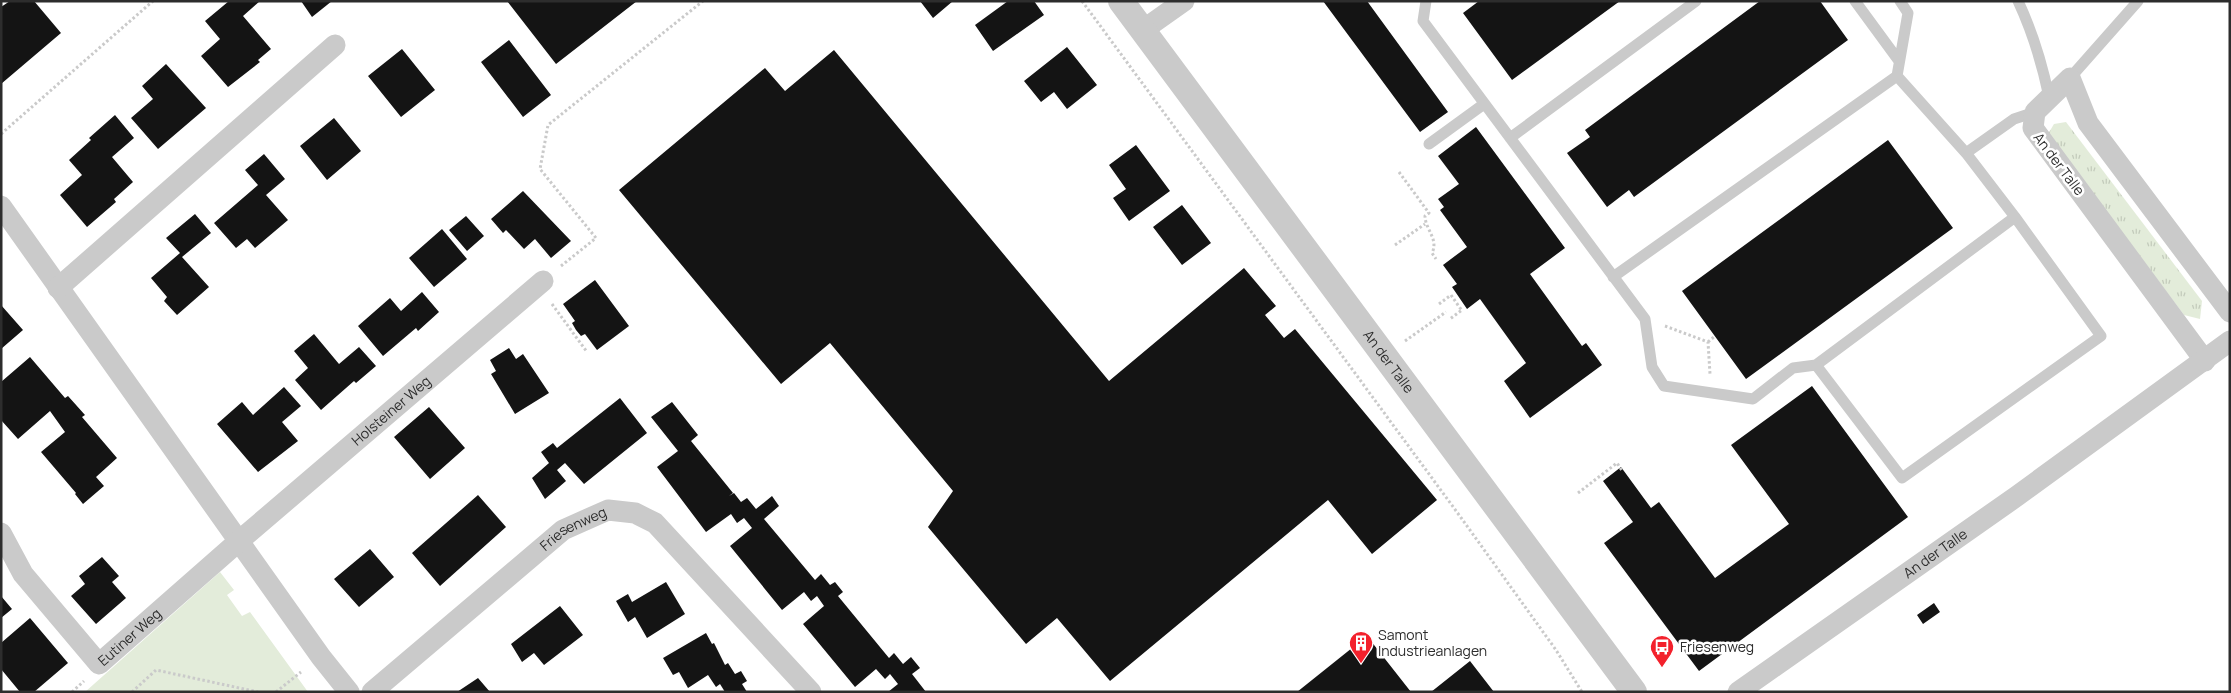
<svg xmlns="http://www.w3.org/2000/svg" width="2231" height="693" viewBox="0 0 2231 693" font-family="Manrope,sans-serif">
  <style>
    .grass { fill: url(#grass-tufts) }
    .green { fill: #e3ecda }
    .building { fill: #141414 }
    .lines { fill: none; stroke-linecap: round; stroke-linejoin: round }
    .path { stroke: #cacaca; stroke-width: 3; stroke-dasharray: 2.5 2.5; stroke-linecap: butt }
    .service { stroke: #cacaca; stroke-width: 11 }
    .minor { stroke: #cacaca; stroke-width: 21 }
    .tertiary { stroke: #cacaca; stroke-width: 26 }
    .labels { text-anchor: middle; stroke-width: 5; stroke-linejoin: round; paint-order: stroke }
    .street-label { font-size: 14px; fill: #2d2d2d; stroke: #fff }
    .poi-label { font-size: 14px; fill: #2d2d2d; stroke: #fff; text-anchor: start }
  </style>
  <defs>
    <pattern id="grass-tufts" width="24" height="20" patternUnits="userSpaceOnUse" patternTransform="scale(1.25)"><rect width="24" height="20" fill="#e3ecda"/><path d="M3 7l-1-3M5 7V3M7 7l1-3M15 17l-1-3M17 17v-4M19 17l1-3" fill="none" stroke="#c3cbbb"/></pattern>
  </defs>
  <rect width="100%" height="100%" fill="#fff"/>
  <path class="grass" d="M2066 122 2202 301 2200 319 2184 315 2048 134 2054 124Z"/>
  <path class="green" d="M220 572 234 590 227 595 242 616 250 612 308 692H85Z"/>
  <path class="building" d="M10 1H34L61 33 1 84V7Z
    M229 1H260L243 16 271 49 258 60 260 62 228 87 201 56 220 39 205 21Z
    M301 1H332L312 17Z
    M507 1H637L556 64Z
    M920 1H953L933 18Z
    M1008 1H1034L1044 15 993 51 975 25Z
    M1323 1H1367L1448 112 1420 132Z
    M1479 1H1620L1512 80 1463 13Z
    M1760 1H1820L1848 40 1634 197 1629 190 1607 207 1567 153 1590 137 1585 130Z
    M509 40 551 95 523 117 481 62Z
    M1067 47 1097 85 1067 109 1054 92 1041 102 1024 81Z
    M402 49 435 90 401 117 368 76Z
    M834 50 1109 381 1244 268 1276 306 1265 315 1284 338 1295 329 1437 500 1372 554 1328 500 1110 681 1057 618 1026 644 928 527 953 491 830 343 781 384 619 190 765 68 785 91Z
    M166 64 206 108 158 149 131 118 153 99 142 86Z
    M115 115 134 138 112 157 133 182 114 199 116 202 87 227 60 195 82 175 69 160 91 140 89 138Z
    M334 118 361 151 327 180 300 146Z
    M1476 127 1565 248 1530 274 1582 346 1586 343 1602 365 1530 418 1504 381 1526 363 1480 299 1467 309 1452 287 1457 284 1443 265 1467 247 1440 210 1444 207 1438 199 1459 184 1438 156Z
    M1888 140 1953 228 1746 379 1682 291Z
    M1136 145 1170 191 1129 221 1113 198 1126 189 1109 165Z
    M264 154 285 179 266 195 288 220 255 248 247 239 236 248 214 223 258 185 245 170Z
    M523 191 571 241 551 258 535 239 524 249 506 230 503 233 491 219Z
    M1182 205 1211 243 1182 265 1153 227Z
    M195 214 211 233 182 257 209 287 177 315 164 301 167 297 151 278 180 253 166 238Z
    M466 216 484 236 467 251 449 230Z
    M442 229 467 259 434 287 409 258Z
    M595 280 629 326 597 350 585 334 581 336 576 330 572 323 575 321 563 304Z
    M422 292 439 312 418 331 416 328 383 356 358 326 390 298 401 311Z
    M1 305 23 330 1 349Z
    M314 334 339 364 359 347 376 366 356 383 354 381 321 410 295 380 308 368 294 351Z
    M509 348 516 359 523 354 549 393 515 414 491 374 496 371 490 360Z
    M30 357 65 398 68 396 85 415 82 417 117 458 96 477 104 486 83 504 75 494 76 493 41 452 65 432 50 411 18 439 1 420V382Z
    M1812 386 1908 517 1699 671 1604 543 1633 522 1603 481 1621 467 1651 508 1659 502 1715 578 1789 524 1731 445Z
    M284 387 301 406 282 422 298 441 258 472 217 424 242 402 253 415Z
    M620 398 647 433 584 484 565 463 557 470 566 481 545 499 532 478 549 463 541 452 553 443 557 448Z
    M672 402 698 435 691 441 733 493 729 496 734 493 741 502 747 498 756 509 772 496 779 506 764 519 815 580 821 574 830 585 835 582 843 592 838 596 889 658 894 653 903 664 911 657 920 668 912 674 926 692H888L898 684 890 674 885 679 876 669 855 687 803 624 824 606 817 596 811 601 804 592 782 610 730 546 752 528 744 518 737 523 731 514 706 532 657 467 678 451 651 417Z
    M429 407 465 448 430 479 394 437Z
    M478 495 506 527 440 586 412 553Z
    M370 549 394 577 359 607 334 579Z
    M102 557 119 576 112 582 126 598 96 624 71 596 85 584 79 576Z
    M666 582 685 614 647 638 635 617 628 622 616 601 628 594 632 602Z
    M1 596 12 609 1 618Z
    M1934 603 1940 612 1923 624 1917 615Z
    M560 606 583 635 544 665 534 653 522 662 511 644Z
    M30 618 68 663 34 692H20L1 669V643Z
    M706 633 712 644 714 643 725 665 728 663 735 674 741 671 747 681 742 684 747 692H725L720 684 716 687 708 675 688 688 679 672 673 675 663 658Z
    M1367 636 1411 692H1297Z
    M1470 661 1494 692H1431Z
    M478 678 490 692H457Z"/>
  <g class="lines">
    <path class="path" d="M1082 1 1462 519 1556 650 1582 692
      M1 134 153 1
      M1399 172 1429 213 1425 216C1425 229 1439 239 1432 253L1436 259
      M1395 245 1425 224
      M561 266 596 238 540 169 548 125 703 1
      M552 304 587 352
      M1439 304 1451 295 1460 308 1462 310 1450 319
      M1665 326 1708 342 1710 374
      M1405 341 1446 312
      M1708 342 1715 336
      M1578 493 1617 463 1623 472
      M72 692 84 681
      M132 692 156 670 258 692
      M276 692 301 672"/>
    <path class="service" d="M1426 1 1423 21 1645 319 1652 367 1664 386 1753 399 1793 368 1816 365 2015 217 1966 153 1897 76 1908 13 1900 1
      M1855 1 1899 61
      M2018 1C2033 33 2042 63 2049 97
      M2070 78 2138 1
      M1510 138 1696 1
      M1429 144 1484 104
      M1966 153 2014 119 2035 112
      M1613 277 1897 76
      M1816 365 1902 478 2101 336 2015 217"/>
    <g class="minor">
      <path d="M1143 30 1184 1"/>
      <path d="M1 206 321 657 349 692"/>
      <path d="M58 288 335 45"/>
      <path d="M2205 361 2033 128 2035 112 2070 78 2088 123 2230 312"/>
      <path id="s1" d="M1 533 23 574 99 664 239 541 543 281"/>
      <path id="s2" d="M372 692 563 530 608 510 635 513 655 523 811 692"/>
      <path id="s3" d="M1738 692 2017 496 2230 341"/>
    </g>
    <path class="tertiary" id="s4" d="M1121 1 1634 692"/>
  </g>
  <defs>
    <g id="building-pin" transform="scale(1.25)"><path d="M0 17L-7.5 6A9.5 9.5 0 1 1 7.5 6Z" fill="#f3212c" stroke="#fff"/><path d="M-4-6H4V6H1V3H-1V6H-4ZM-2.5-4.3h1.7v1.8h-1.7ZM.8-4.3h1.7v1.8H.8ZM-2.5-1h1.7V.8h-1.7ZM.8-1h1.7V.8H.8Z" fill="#fff"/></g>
    <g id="bus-pin" transform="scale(1.25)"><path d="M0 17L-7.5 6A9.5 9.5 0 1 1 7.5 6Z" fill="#f3212c" stroke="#fff"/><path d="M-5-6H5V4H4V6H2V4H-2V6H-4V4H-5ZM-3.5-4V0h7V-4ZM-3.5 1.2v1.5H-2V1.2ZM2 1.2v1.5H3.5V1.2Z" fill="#fff"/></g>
  </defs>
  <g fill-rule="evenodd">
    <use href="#building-pin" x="1361" y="643"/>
    <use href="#bus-pin" x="1662" y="647"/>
  </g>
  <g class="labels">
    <g class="street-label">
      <text transform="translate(2059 164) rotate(53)" y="5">An der Talle</text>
      <text dy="5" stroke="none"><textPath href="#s4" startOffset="449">An der Talle</textPath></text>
      <text dy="5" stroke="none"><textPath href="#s1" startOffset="551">Holsteiner Weg</textPath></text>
      <text dy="5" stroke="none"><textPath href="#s2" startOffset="260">Friesenweg</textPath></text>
      <text dy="5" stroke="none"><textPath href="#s3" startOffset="241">An der Talle</textPath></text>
      <text dy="5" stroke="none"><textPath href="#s1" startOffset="205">Eutiner Weg</textPath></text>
    </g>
    <g class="poi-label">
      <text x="1378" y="640">Samont<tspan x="1378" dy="16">Industrieanlagen</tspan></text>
      <text x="1680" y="652">Friesenweg</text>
    </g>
  </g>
  <rect width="2231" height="693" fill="none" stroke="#2d2d2d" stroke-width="5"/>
</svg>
